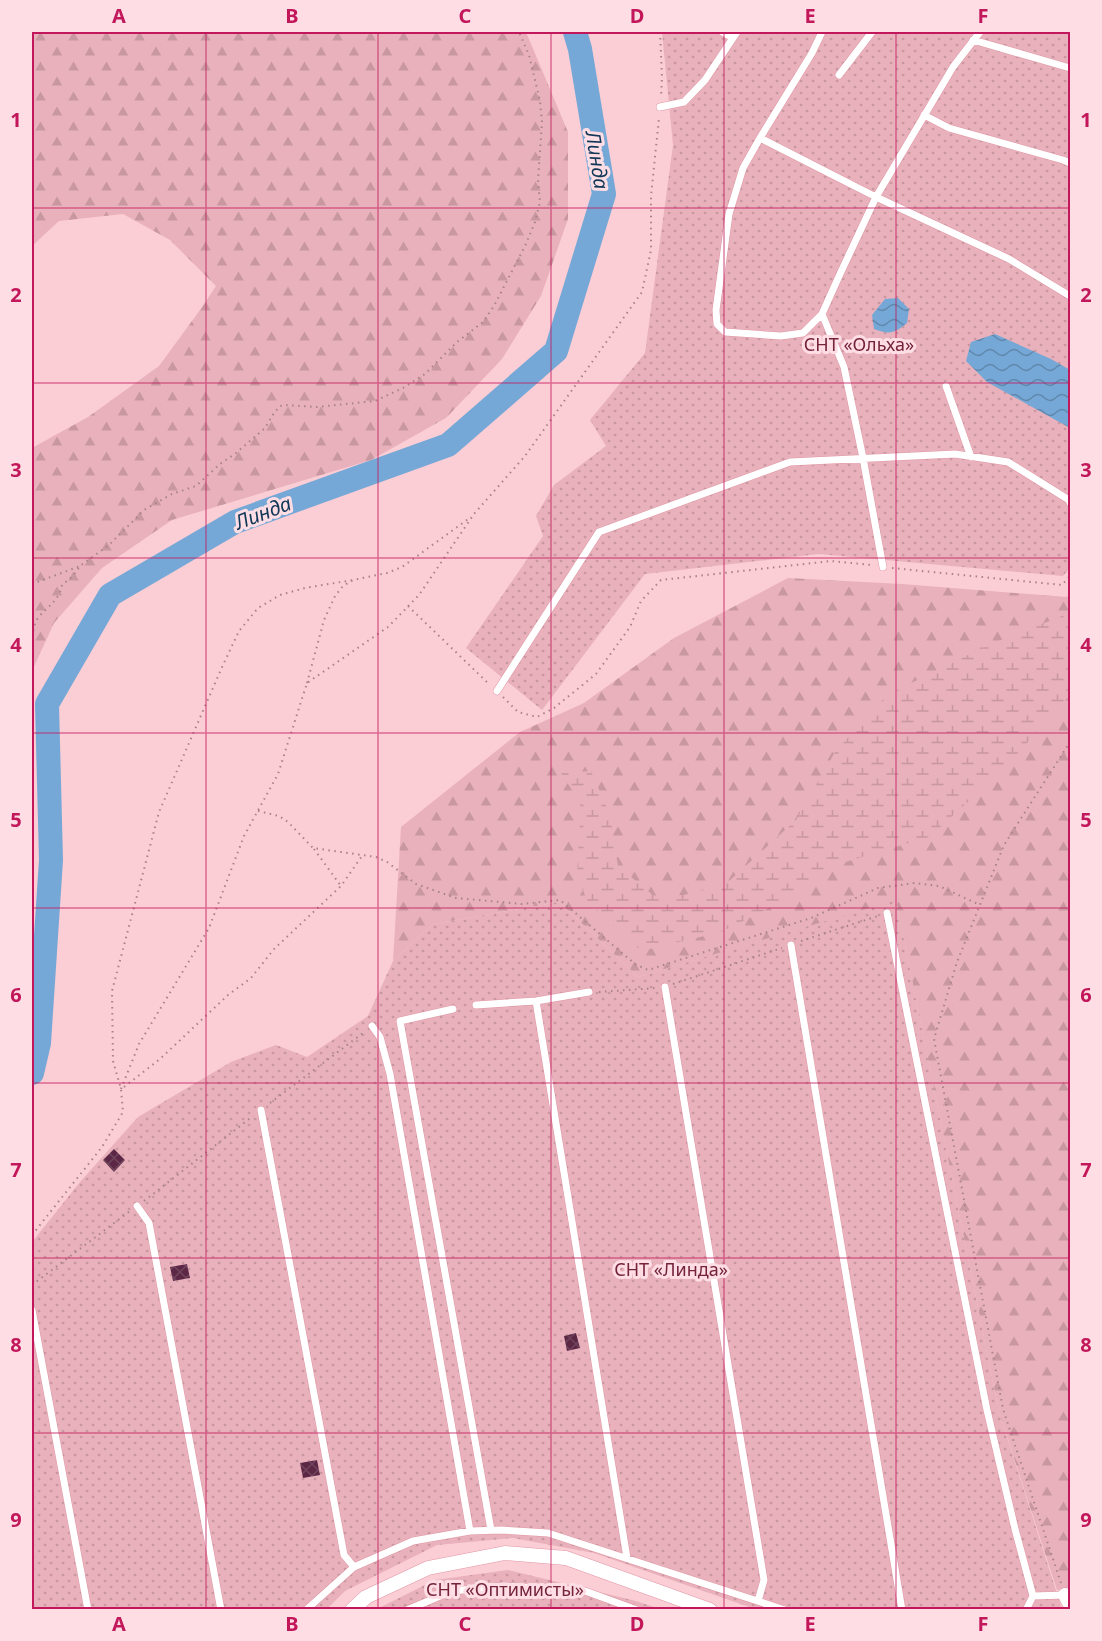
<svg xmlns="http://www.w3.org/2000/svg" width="1102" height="1641" viewBox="0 0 1102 1641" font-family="'Noto Sans',sans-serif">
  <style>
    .forest { fill: url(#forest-firs) }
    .wetland { fill: url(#wetland-marsh) }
    .garden { fill: url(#garden-dots) }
    .water { fill: url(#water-waves) }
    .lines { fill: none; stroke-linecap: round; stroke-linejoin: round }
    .river { stroke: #75a8d6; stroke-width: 24 }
    .building { fill: url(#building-cross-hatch) }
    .lane-casing { stroke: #e197a6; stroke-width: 8 }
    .street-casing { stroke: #e197a6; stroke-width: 15 }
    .path { stroke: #a88289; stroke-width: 2; stroke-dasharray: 1.5 4.5; stroke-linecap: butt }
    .lane { stroke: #fff; stroke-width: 7 }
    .street { stroke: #fff; stroke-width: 14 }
    .grid { fill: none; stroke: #c2185b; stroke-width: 1.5; stroke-opacity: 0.55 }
    .labels { text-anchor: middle; stroke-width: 6; stroke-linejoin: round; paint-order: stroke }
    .park-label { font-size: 18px; fill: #75223b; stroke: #fedee4 }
    .water-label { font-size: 20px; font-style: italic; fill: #103756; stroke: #fedee4 }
    .neatline { fill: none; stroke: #c2185b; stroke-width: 2 }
    .grid-label { font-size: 20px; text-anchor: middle; font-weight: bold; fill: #c2185b }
  </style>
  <defs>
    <pattern id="forest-firs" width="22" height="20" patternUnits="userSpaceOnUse" patternTransform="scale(1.5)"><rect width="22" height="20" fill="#e9b1bb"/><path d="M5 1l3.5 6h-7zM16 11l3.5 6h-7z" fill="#c897a0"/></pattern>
    <pattern id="wetland-marsh" width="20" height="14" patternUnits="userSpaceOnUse" patternTransform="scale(1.5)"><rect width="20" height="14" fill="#e9b1bb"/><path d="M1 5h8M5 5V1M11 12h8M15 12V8" fill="none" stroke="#c897a0"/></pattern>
    <pattern id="garden-dots" width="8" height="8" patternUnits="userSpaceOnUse" patternTransform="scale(1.5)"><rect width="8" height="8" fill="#e9b1bb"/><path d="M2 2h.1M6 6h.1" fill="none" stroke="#c897a0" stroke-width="1.8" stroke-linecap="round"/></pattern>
    <pattern id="water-waves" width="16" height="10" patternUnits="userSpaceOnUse" patternTransform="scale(1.5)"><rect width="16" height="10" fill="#75a8d6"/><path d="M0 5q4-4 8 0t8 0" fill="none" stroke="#6088ad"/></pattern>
    <pattern id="building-cross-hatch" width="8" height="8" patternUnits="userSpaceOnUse" patternTransform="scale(1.5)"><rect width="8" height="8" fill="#5b2745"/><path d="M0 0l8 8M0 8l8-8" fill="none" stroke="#6f445c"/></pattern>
  </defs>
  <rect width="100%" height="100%" fill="#fbcdd5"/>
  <path class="forest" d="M32 32H526L568 132V219L541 296 502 359 446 418 371 460 172 520 102 568 54 623 32 671V448L88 417 159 366 200 310 216 286 170 240 123 214 59 221 32 246Z
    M788 578 902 584 1067 597 1070 593V1588L1057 1590 999 1412 896 901 638 977 559 902 433 924 393 961 401 827 520 732 584 703 674 638Z"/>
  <path class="wetland" d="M1070 613V695L1001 772 929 837 842 863 791 897 721 932 641 951 587 900 577 876 581 804 561 773 591 771 610 815 618 866 655 897 684 895 728 882 796 820 835 752 887 695 988 645Z"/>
  <path class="garden" d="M662 32H1070V568L1063 576 819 554 645 574 542 710 466 648 543 536 536 516 554 485 606 446 590 420 645 353 673 145Z
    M896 900 999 1412 1062 1609H755L594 1553 513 1538 437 1545 345 1591 327 1609 32 1610V1242L80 1182 138 1117 231 1062 276 1045 307 1057 368 1016 393 961 433 924 559 902 638 977Z
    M508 1570 636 1601 660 1609 375 1610 435 1580Z"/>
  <path class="water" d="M898 298 909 309 907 323C895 333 890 335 874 329L872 315 885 299Z
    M995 334 1051 359 1070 370V428L987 382 966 361 971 342Z"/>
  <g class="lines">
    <path class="river" d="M32 1073 39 1043 51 860 47 704 110 595 235 522 448 445 556 351 604 194 580 49 575 32"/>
  </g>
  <path class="building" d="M114 1149 125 1160 114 1172 103 1160Z
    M187 1264 190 1278 173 1281 170 1267Z
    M576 1333 580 1348 567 1351 564 1336Z
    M317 1460 320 1475 303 1478 300 1463Z"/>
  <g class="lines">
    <g class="lane-casing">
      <path id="lane" d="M722 32 733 38
        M980 32 953 67 876 197 840 274 822 314 803 333 781 336 725 332 717 324 716 310 729 214 743 168 760 138 876 197 1009 259 1070 296
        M973 40 1070 68
        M839 75 872 32
        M660 107 684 102 705 80 737 32
        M924 115 949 128 1063 160 1070 163
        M760 138 812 53 822 32
        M822 314 844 367 863 458 883 567
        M946 386 971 457
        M497 691 599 532 790 462 955 454 1008 462 1069 500 1070 503
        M887 913 987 1410 1015 1529 1033 1596 1026 1610
        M791 945 902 1610
        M665 987 764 1580 758 1601
        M536 1001 627 1558
        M476 1005 536 1001 589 992
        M453 1009 400 1021 491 1530
        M372 1026 380 1037 390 1074 470 1531
        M261 1110 344 1555 354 1567
        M137 1206 149 1223 221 1610
        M32 1310 88 1610
        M1033 1596 1065 1595
        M306 1610 354 1567 413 1541 470 1531 501 1530 548 1533 785 1610
        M407 1610 452 1591 504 1586 585 1591 637 1610"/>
    </g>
    <g class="street-casing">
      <path id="street" d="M1065 1595 1070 1604
        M352 1610 366 1597 428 1568 505 1553 566 1558 710 1610"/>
    </g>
    <path class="path" d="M660 32 662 77 661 98
      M892 568 1062 585 1070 576
      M32 584 80 566
      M408 606 490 685
      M32 643C33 634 33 625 38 618 48 605 58 603 62 585L73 576 80 566 109 545 144 510 172 494 196 486 220 464 236 453 265 428 274 413 280 406 285 405 317 407 375 401 403 388 425 374 457 342 483 322 494 306 525 246 535 222 540 202 538 180 542 122 540 101 529 55 519 32
      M307 683 324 620 335 596 343 586 353 580 387 573 402 567 471 517
      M503 697 518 712 537 717 554 708 596 674 630 627 641 601 661 580 831 561 872 565
      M258 811 279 816 288 822 313 848 376 857 387 862 416 884 456 898 522 904 560 900 635 964 648 970 811 918 878 888 915 883 939 886 980 905
      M314 849 341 886
      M801 941 878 916
      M673 984 782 948
      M599 992 656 988
      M124 1087 160 1059 228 995 251 978 274 949 341 886 362 856
      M121 1089 139 1044 209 928 244 836 278 774 307 683 388 627 419 595 474 514 525 456 642 292 651 250V196L659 118
      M270 1103 363 1033
      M144 1201 253 1116
      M32 1235 102 1147 123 1112 121 1089 113 1061 112 991 159 812 223 665 239 631 258 608 280 595 305 588 353 580
      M32 1285 130 1211
      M1061 1583 1003 1409 934 1039 957 962 1004 845 1070 742"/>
    <use href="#lane" class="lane"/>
    <use href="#street" class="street"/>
  </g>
  <path class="grid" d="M206 32V1610M378 32V1610M551 32V1610M724 32V1610M896 32V1610M32 208H1070M32 383H1070M32 558H1070M32 733H1070M32 908H1070M32 1083H1070M32 1258H1070M32 1433H1070"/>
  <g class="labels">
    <g class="park-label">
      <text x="859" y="351">СНТ «Ольха»</text>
      <text x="671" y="1276">СНТ «Линда»</text>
      <text x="505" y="1596">СНТ «Оптимисты»</text>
    </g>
    <g class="water-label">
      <text transform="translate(597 160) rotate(81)" y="7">Линда</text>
      <text transform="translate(263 513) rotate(-21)" y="7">Линда</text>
    </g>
  </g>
  <rect width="1102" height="1641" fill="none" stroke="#fedee4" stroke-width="66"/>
  <rect x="33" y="33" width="1036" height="1575" class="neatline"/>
  <g class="grid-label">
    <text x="119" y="23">A</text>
    <text x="292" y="23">B</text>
    <text x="465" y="23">C</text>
    <text x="637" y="23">D</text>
    <text x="810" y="23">E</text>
    <text x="983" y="23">F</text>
    <text x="16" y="127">1</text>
    <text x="1086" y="127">1</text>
    <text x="16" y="302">2</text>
    <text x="1086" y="302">2</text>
    <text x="16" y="477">3</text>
    <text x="1086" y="477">3</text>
    <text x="16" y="652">4</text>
    <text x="1086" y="652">4</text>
    <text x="16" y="827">5</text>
    <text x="1086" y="827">5</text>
    <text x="16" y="1002">6</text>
    <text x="1086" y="1002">6</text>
    <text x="16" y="1177">7</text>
    <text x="1086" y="1177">7</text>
    <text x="16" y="1352">8</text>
    <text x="1086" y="1352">8</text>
    <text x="16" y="1527">9</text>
    <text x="1086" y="1527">9</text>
    <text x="119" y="1631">A</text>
    <text x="292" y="1631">B</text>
    <text x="465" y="1631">C</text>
    <text x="637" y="1631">D</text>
    <text x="810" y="1631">E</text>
    <text x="983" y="1631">F</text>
  </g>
</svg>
